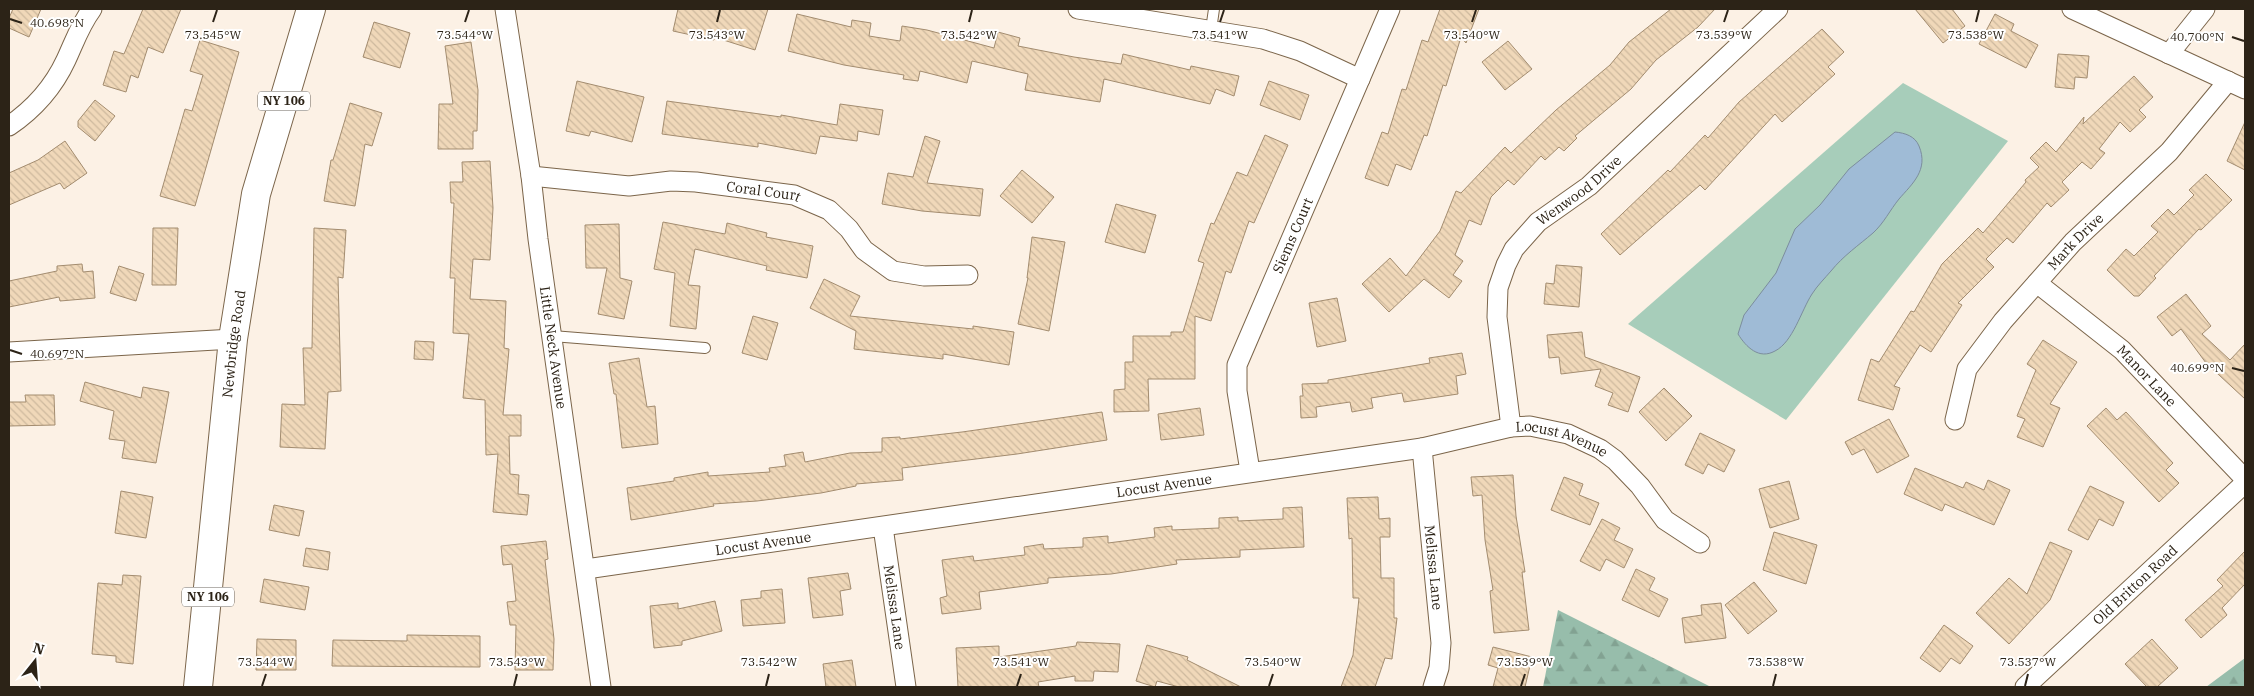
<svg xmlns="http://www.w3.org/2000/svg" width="2254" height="696" viewBox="0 0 2254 696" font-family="'IBM Plex Serif',serif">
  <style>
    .green { fill: #a7cdba }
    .forest { fill: url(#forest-firs) }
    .water { fill: #9fbbd6; stroke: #7c8d9d }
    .building { fill: url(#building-back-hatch); stroke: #a38c6f }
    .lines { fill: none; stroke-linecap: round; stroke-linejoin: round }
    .service-casing { stroke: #7b654a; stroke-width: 12 }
    .minor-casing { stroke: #7b654a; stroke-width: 21 }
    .primary-casing { stroke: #7b654a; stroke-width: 30 }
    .service { stroke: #fff; stroke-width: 10 }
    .minor { stroke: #fff; stroke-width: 19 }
    .primary { stroke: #fff; stroke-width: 28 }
    .ticks { fill: none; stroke: #2c2317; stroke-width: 2 }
    .labels { text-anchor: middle; stroke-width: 4; stroke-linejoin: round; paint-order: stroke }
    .shield { fill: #fff; stroke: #6b655d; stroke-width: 1 }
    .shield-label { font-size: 12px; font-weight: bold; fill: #2c2317 }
    .street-label { font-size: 14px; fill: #2c2317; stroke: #fff }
    .ticks-label { font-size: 12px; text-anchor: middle; fill: #2c2317; stroke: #fff; stroke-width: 4; stroke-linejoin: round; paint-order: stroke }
  </style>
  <defs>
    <pattern id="forest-firs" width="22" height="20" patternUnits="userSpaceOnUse" patternTransform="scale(1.25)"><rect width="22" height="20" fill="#97bdab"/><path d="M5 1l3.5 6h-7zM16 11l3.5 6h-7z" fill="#82a292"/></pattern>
    <pattern id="building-back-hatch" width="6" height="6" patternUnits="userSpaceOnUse" patternTransform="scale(1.25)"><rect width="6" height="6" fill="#f0d8b9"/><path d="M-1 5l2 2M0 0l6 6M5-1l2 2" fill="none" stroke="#ceb99e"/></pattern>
  </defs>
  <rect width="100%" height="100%" fill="#fcf1e5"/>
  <path class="green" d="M1903 83 2008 141 1786 420 1628 324Z"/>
  <path class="forest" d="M1558 610 1711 687H1543Z
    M2245 658V687H2206Z"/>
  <path class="water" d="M1895 132C1905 133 1915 136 1919 146 1929 170 1912 184 1899 199 1890 210 1884 223 1873 233 1859 245 1843 256 1831 271 1825 278 1817 286 1812 294 1801 311 1793 342 1775 351 1759 360 1746 347 1738 334L1744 315 1776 273 1795 229 1820 205 1849 169Z"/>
  <path class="building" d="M13 9H41L29 37 9 28V18Z
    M143 9H181L163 53 148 47 138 78 131 75 126 92 103 85 114 51 124 54Z
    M678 9H768L755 50 714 37V40L673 31Z
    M1440 9H1479L1466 43 1461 37 1446 86 1443 85 1427 136 1424 135 1411 170 1396 164 1388 186 1365 178 1382 132 1388 134 1402 89 1406 90 1422 40 1428 42Z
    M1671 9H1715L1698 27 1656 60 1631 89 1575 136 1577 138 1564 151 1559 147 1545 160 1541 156 1514 185 1508 180 1491 197 1481 225 1469 220 1455 255 1463 261 1453 275 1462 281 1449 298 1424 279 1389 312 1362 284 1390 258 1406 276 1440 231 1456 191 1461 193 1505 147 1511 153 1556 110 1610 65 1629 42Z
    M1915 9H1952L1965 26 1943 43Z
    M797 14 851 27 852 20 871 23 869 36 900 41 902 26 927 30 994 48 998 32 1020 38 1018 46 1074 57 1121 64 1123 54 1190 70 1191 66 1239 76 1234 96 1216 89 1210 104 1104 79 1100 102 1025 90 1028 74 972 61 967 83 920 71 918 81 903 79 904 75 844 65 788 51Z
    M1995 14 2014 24 2011 31 2038 45 2026 68 1979 44Z
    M374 22 410 33 400 68 363 57Z
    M1822 29 1844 52 1828 67 1835 74 1782 122 1775 114 1705 190 1700 185 1620 255 1601 234 1668 170 1670 172 1705 135 1708 138 1739 102Z
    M200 40 239 52 195 206 160 196 185 109 192 111 203 75 190 71Z
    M1508 41 1532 69 1505 90 1482 62Z
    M471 42 478 90 477 131H473V149H438L439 104H453L445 46Z
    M2058 54 2089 56 2087 78 2075 77 2074 89 2055 87Z
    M2134 76 2153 97 2139 110 2146 117 2130 132 2120 122 2099 149 2105 153 2091 169 2082 162 2062 182 2069 190 2051 207 2047 203 2013 243 2007 238 1986 259 1994 267 1958 303 1962 305 1931 352 1920 345 1894 386 1900 388 1893 410 1858 400 1871 359 1879 362 1911 311 1914 312 1942 264 1978 228 1983 233 2026 182 2025 180 2039 167 2030 158 2046 142 2056 152 2084 117 2083 124Z
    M577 81 644 97 632 142 591 131 589 136 566 131Z
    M1269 81 1309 95 1300 120 1260 105Z
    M95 100 115 116 95 141 78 127V121Z
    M667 101 781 117V115L837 125 840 104 883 110 879 135 858 131 857 141 820 136 816 154 758 143V147L662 134Z
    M350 103 382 113 372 146 365 144 355 206 324 201 331 160H333Z
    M2245 122V170L2227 161Z
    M1265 135 1288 145 1254 223 1249 221 1231 273 1226 271 1211 321 1195 316V379H1148L1149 411 1114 412V390L1125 389V362H1133V336H1171V332H1183L1204 263 1198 261 1211 223 1214 224 1237 172 1247 176Z
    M925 136 940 141 927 183 983 189 980 216 922 211 882 204 888 173 913 177Z
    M65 141 87 173 64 189 60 183 9 205V173L38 160Z
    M490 161 493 208 490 260 473 259 470 299 506 301 504 348 509 349 503 415H521V436H509L510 474 519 475 518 494 529 495 527 515 493 512 498 454 486 455 485 400 463 398 469 334 453 333 455 278H450L454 203H451L450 182H463L462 162Z
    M1022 170 1054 197 1032 223 1000 196Z
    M2206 174 2232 200 2201 230 2199 229 2154 276 2156 278 2139 296H2134L2107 270 2126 249 2134 256 2158 232 2151 226 2168 209 2174 215 2194 195 2189 190Z
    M1116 204 1156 215 1145 253 1105 242Z
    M663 222 725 234 727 223 767 233 766 237 813 246 807 278 766 270 767 266 695 249 688 285 700 286 696 329 670 326 675 273 654 269Z
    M619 224 620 278 632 281 624 319 598 314 607 268H586L585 225Z
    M153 228H178L176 285H152Z
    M314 228 346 230 343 278 338 277 341 391 328 392 325 449 280 447 282 404 305 405 303 348H312Z
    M1032 237 1065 242 1049 331 1018 324 1028 278H1027Z
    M82 264 83 272 93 271 95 298 60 301 59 297 9 307V281L57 271V266Z
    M1556 265 1582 267 1579 307 1544 304 1546 283 1554 284Z
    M119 266 144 274 136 301 110 293Z
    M824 279 860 296 850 316 973 329V326L1014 332 1009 365 943 354V359L854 349 856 331 810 308Z
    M2186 294 2211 326 2202 334 2230 360 2245 344V399L2206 363 2181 329 2172 336 2157 317Z
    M1337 298 1346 341 1317 347 1309 303Z
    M753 316 778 323 767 360 742 353Z
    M1582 332 1585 357 1640 377 1628 412 1608 405 1613 393 1595 386 1601 369 1561 374 1559 357 1549 358 1547 335Z
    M2043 340 2077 362 2050 404 2060 408 2043 447 2017 437 2025 419 2017 416 2036 370 2027 364Z
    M415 341 434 342 433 360 414 359Z
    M1462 353 1466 374 1456 376 1458 394 1404 402 1402 393 1371 398 1373 408 1352 412 1350 402 1316 407 1317 417 1301 418 1300 396H1303L1302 384 1328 383V380L1430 363 1429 358Z
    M639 358 647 407 655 406 658 444 622 448 616 394H614L609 363Z
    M85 382 141 398 143 387 169 392 156 463 122 458 125 441 109 439 114 411 80 401Z
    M1664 388 1692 416 1666 441 1639 412Z
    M25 395H54L55 425 9 426V402H26Z
    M1200 408 1204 435 1161 440 1158 414Z
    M2106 408 2117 420 2126 412 2173 463 2166 470 2179 483 2159 502 2087 426Z
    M1102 412 1107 440 1017 454 902 468 903 480 856 484V486L821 493 757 501 713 504 714 506 631 520 627 488 674 481V478L708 472V476L770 472 769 468 786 466 784 455 803 452 805 462 850 453 882 452V438L900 437V439L962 432Z
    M1889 419 1909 456 1877 473 1864 449 1852 455 1845 442Z
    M1700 433 1735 450 1724 472 1708 464 1703 474 1685 465Z
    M1915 468 1963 488 1966 482 1984 490 1988 480 2010 490 1994 525 1945 504 1942 511 1904 494Z
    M1513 475 1516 516 1525 572H1522L1529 630 1494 633 1490 591 1493 590 1485 540 1482 495 1473 496 1471 477Z
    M1564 477 1583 484 1579 495 1599 503 1590 525 1551 510Z
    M1789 481 1799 519 1770 528 1759 489Z
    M2090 486 2124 502 2113 526 2099 519 2088 540 2068 530Z
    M121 491 153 497 146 538 115 533Z
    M1378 497 1379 519 1390 518V537H1380L1381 578H1394V618H1397L1392 659 1385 658 1375 687H1341L1353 655 1359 598H1353L1352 538 1349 539 1347 498Z
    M274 505 304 511 299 536 269 530Z
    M1302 507 1304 547 1240 550V557L1176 560 1177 564 1111 574 1048 578V583L979 592 981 609 942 614 940 598 947 596 942 560 973 556 974 561 1025 555 1024 547 1043 544 1044 549 1083 547V538L1108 536V543L1155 537 1154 528 1172 526V530L1219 528V518L1238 517V521L1283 519V508Z
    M1602 519 1620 528 1614 540 1633 549 1624 568 1606 559 1600 571 1580 561Z
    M1774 532 1817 545 1806 584 1763 570Z
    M546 541 548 559 545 560 554 639 553 670H515L516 625H510L507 602 516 601 512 564 503 565 501 546Z
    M2050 542 2072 551 2050 600 2009 644 1976 613 2009 578 2027 594Z
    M306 548 330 552 328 570 303 566Z
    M2245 551V584L2222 608 2227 615 2201 638 2185 620 2223 586 2217 580Z
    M1636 569 1655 578 1649 590 1668 599 1659 617 1622 600Z
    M848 573 851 589 840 591 843 615 813 618 808 578Z
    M123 575 141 576 133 664 116 662V656L92 654 98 583 122 585Z
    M264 579 309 587 305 610 260 602Z
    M1754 582 1777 611 1748 634 1725 605Z
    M782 589 785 623 743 626 741 600 761 598V591Z
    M715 601 722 631 682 641V645L654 648 650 606 678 603V609Z
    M1721 603 1726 638 1685 643 1682 618 1702 615 1701 605Z
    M1944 625 1973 646 1960 664 1951 658 1940 672 1920 658Z
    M407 635 480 636V667L332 666 333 640 407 641Z
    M257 639 296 640V670H256Z
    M2152 639 2178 668 2157 687H2147L2125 664Z
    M1077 642 1120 644 1118 672 1094 671 1093 681H1075V676L1038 682 1039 687H958L956 648 999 646V657L1076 646Z
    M1147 645 1188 657 1187 660 1241 687H1179L1157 681 1155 687 1136 681Z
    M1493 647 1532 657 1525 687H1493L1498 668 1488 665Z
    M852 660 856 687H826L823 664Z"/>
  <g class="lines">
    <g class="service-casing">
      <path id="service" d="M1211 30 1214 9
        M552 336 705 348"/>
    </g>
    <g class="minor-casing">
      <g id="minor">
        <path id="s1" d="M505 9 531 176 538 239 601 687"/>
        <path d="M1078 9 1263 39 1300 51 1360 79"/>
        <path d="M2072 9 2245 89"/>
        <path d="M2169 54 2205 9"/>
        <path d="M9 126C34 109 53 88 66 60 74 43 80 25 92 9"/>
        <path id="s2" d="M531 176 629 186 671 181 696 182 794 195 829 210 849 229 864 250 893 271 924 276 968 275"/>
        <path id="s3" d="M2037 283 2122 350 2245 479"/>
        <path d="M9 352 233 339"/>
        <path id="s4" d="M1955 420 1967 369 2003 321 2073 242 2169 152 2228 81"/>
        <path id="s5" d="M1511 427 1497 317 1498 288 1506 265 1514 249 1538 222 1589 186 1778 9"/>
        <path id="s6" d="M1422 448 1441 643 1439 668 1433 687"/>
        <path id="s7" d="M1250 471 1237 391V365L1390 9"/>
        <path id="s8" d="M883 527 906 687"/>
        <path id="s9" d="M586 569 1422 448 1511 427 1530 426 1568 434 1600 449 1615 460 1640 486 1665 520 1700 543"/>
        <path id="s10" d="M2025 687 2245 483"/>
      </g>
    </g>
    <g class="primary-casing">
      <g id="primary">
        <path id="s11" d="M198 687 233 339 256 194 311 9"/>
      </g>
    </g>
    <use href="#service" class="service"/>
    <use href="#minor" class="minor"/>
    <use href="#primary" class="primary"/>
  </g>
  <path class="ticks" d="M10 19 22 23M213 22 217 10M465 22 469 10M717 22 720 10M969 22 972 10M1220 22 1224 10M1472 22 1476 10M1724 22 1728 10M1976 22 1979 10M2232 37 2244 41M10 350 22 354M2232 368 2244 371M262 686 266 674M514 686 517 674M766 686 769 674M1017 686 1021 674M1269 686 1273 674M1521 686 1525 674M1773 686 1776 674M2025 686 2028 674"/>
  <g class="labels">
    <g class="shield">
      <rect x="258" y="91.5" width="52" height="19" rx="4"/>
      <rect x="182" y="587.5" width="52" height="19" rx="4"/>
    </g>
    <g class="shield-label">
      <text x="284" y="105">NY 106</text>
      <text x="208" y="601">NY 106</text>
    </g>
    <g class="street-label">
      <text dy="5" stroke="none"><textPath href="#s5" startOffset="270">Wenwood Drive</textPath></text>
      <text dy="5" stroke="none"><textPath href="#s2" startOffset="234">Coral Court</textPath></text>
      <text dy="5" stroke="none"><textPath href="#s7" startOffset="248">Siems Court</textPath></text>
      <text dy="5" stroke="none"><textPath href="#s4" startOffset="220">Mark Drive</textPath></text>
      <text dy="5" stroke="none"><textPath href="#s11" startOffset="345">Newbridge Road</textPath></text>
      <text dy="5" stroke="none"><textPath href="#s1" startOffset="342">Little Neck Avenue</textPath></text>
      <text dy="5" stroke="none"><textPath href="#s3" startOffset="144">Manor Lane</textPath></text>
      <text dy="5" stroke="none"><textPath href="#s9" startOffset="989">Locust Avenue</textPath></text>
      <text dy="5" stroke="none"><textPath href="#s9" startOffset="584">Locust Avenue</textPath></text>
      <text dy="5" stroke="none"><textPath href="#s9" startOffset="179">Locust Avenue</textPath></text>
      <text dy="5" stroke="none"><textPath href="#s6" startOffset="120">Melissa Lane</textPath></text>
      <text dy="5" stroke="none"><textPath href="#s10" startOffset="150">Old Britton Road</textPath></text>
      <text dy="5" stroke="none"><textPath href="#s8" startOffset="81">Melissa Lane</textPath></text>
    </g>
  </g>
  <g class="ticks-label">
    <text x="57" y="27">40.698°N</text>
    <text x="213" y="39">73.545°W</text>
    <text x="465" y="39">73.544°W</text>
    <text x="717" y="39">73.543°W</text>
    <text x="969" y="39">73.542°W</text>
    <text x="1220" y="39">73.541°W</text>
    <text x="1472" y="39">73.540°W</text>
    <text x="1724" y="39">73.539°W</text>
    <text x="1976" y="39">73.538°W</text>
    <text x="2197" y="41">40.700°N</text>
    <text x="57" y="358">40.697°N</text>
    <text x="2197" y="372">40.699°N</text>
    <text x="266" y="666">73.544°W</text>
    <text x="517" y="666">73.543°W</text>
    <text x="769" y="666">73.542°W</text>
    <text x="1021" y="666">73.541°W</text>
    <text x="1273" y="666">73.540°W</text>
    <text x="1525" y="666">73.539°W</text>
    <text x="1776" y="666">73.538°W</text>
    <text x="2028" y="666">73.537°W</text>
  </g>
  <rect width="2254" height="696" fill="none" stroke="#2c2317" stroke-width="20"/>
  <g transform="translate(35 661) rotate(17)" stroke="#ffffff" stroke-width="4" paint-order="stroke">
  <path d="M0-4L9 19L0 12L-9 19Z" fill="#2c2317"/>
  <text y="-8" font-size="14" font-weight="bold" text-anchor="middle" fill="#2c2317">N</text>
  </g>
</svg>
